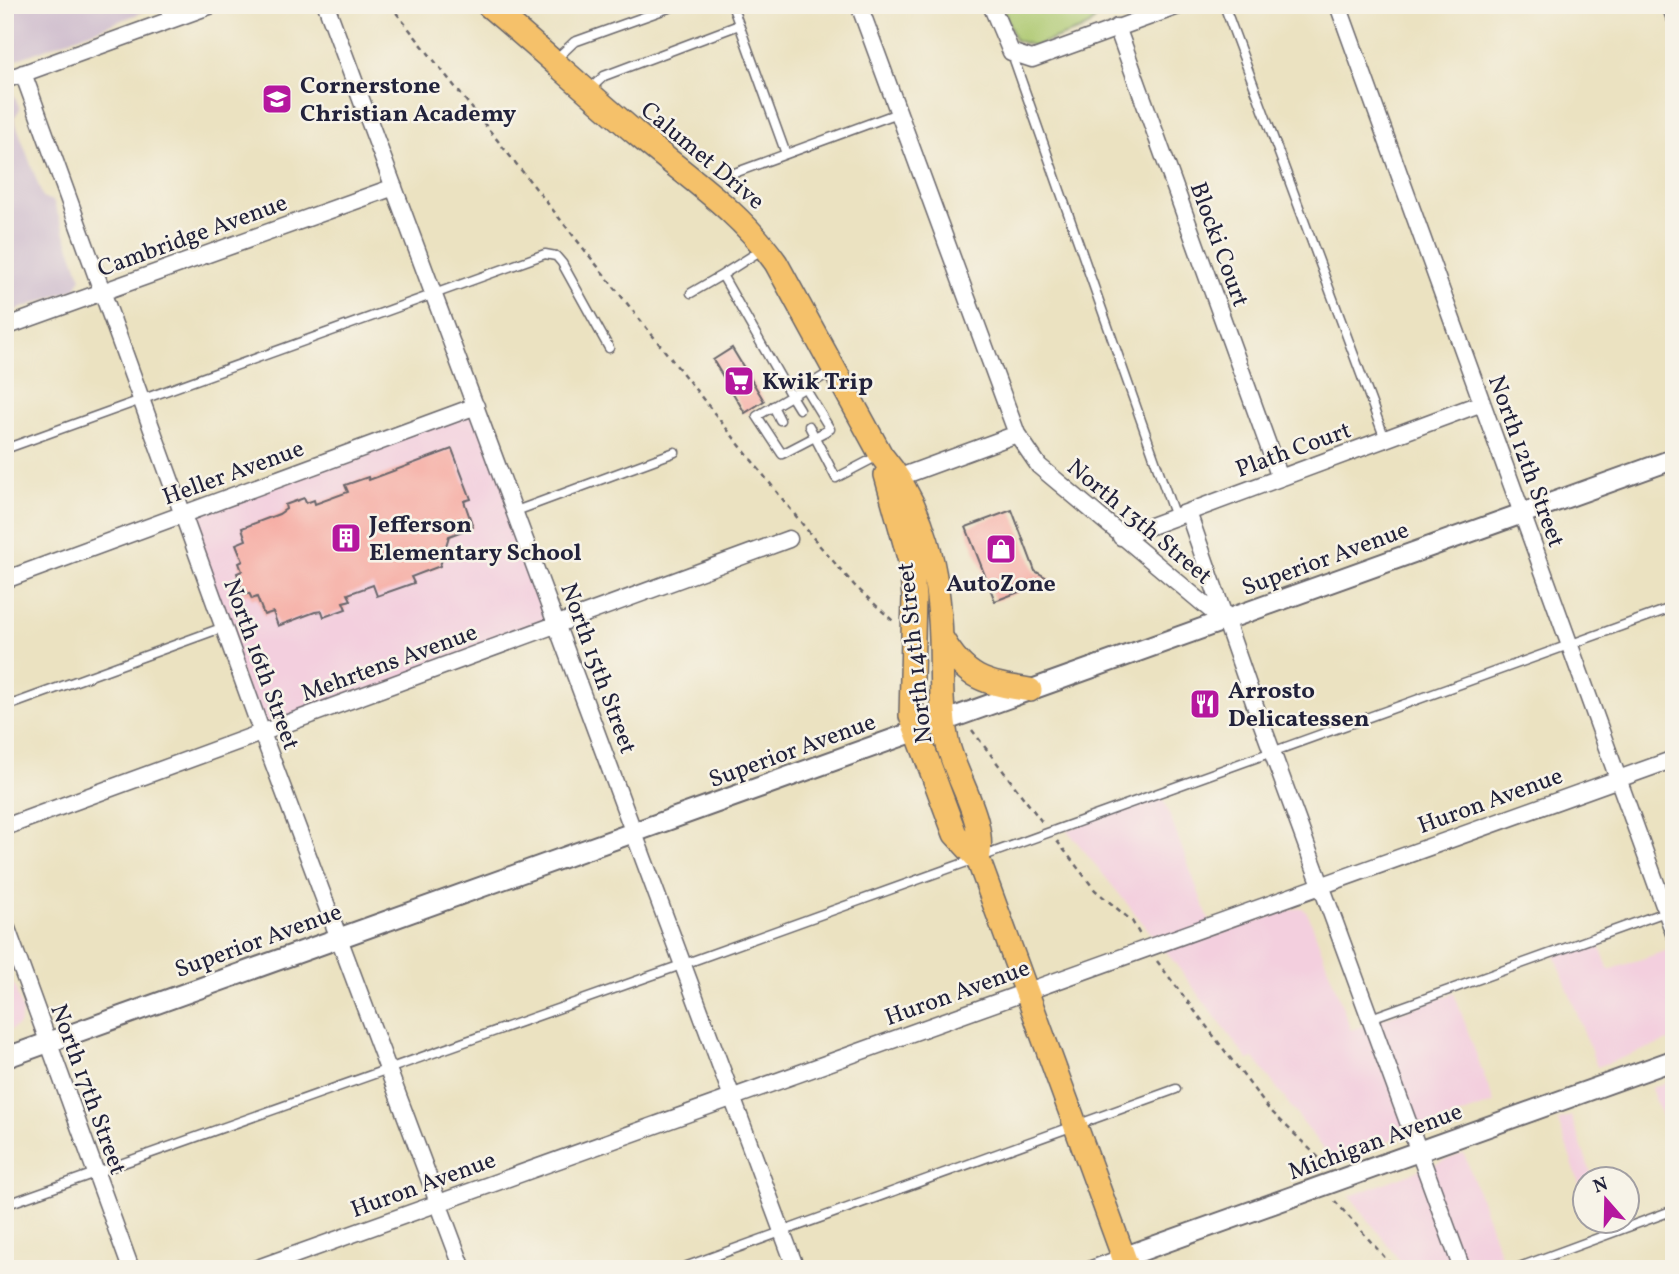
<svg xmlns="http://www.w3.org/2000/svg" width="1679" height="1274" viewBox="0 0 1679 1274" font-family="Vollkorn,serif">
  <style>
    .built { fill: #f3cfde }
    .industrial { fill: #cfbdce }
    .green { fill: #abc76d; stroke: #667454; stroke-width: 2 }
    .building { fill: #f6aaa2 }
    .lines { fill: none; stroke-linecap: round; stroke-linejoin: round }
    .service-casing { stroke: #68656a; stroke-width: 11 }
    .minor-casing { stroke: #68656a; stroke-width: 19 }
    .tertiary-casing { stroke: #68656a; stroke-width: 23 }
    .primary-casing { stroke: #68656a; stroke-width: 26 }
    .path { stroke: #68656a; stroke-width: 2.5; stroke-dasharray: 5 5; stroke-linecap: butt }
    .service { stroke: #fff; stroke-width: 8 }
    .minor { stroke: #fff; stroke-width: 16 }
    .tertiary { stroke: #fff; stroke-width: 19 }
    .primary { stroke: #f5c16b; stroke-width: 23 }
    .labels { text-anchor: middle; stroke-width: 5; stroke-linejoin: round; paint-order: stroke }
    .poi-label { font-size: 24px; font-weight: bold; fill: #22223b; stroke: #f7f3e8; text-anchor: start }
    .street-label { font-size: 24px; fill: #22223b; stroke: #f7f3e8 }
  </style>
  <rect width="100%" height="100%" fill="#f7f3e8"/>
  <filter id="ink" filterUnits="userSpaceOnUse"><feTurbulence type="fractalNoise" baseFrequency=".0143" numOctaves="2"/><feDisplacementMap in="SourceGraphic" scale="14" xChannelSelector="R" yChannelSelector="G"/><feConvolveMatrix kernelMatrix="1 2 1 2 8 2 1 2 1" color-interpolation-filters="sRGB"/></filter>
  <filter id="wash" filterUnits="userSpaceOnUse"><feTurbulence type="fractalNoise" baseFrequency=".00686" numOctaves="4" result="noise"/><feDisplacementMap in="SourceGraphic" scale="28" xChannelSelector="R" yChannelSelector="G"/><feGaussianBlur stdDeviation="1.57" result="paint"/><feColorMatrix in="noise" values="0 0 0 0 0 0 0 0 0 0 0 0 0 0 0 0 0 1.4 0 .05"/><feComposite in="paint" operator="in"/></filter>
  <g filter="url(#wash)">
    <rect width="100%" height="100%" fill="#ebe2c1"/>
    <path class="built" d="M476 406 558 624 262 733 184 515Z
      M1162 795 1215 936 1292 909 1303 908 1309 916 1351 1030 1454 993 1494 1103 1332 1161 1254 1058 1248 1060 1168 954 1067 830Z
      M1597 940 1609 970 1674 948V1039L1597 1067 1555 955Z
      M14 984 22 1010 21 1018 19 1025 5 1033V988Z
      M1674 1080V1148L1673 1149 1651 1088Z
      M1571 1116 1593 1179 1584 1180V1198L1558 1121Z
      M1464 1153 1504 1264 1491 1269H1406L1350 1196Z"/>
    <path class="industrial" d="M5 5H162L5 64Z
      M5 74 20 109 14 118 43 198 53 201 81 278 76 289 5 314Z"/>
    <path class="green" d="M1002 5H1108L1090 25 1080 30 1034 46 1015 40Z"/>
    <g id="blocks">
      <path class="building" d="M732 348 764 401 745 413 713 360Z
        M452 449 471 499 464 501 473 527 449 536 440 566 411 577 414 583 377 596 373 585 348 594 351 600 343 602 346 609 324 617 322 611 315 612 278 626 273 612 264 615 257 597 252 599 249 593 244 594 237 573 242 571 239 563 243 561 236 544 246 540 242 528 279 514 286 509 285 505 304 498 306 503 314 500 315 504 348 492 345 485 368 477 369 480Z
        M1012 510 1035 571 1051 580 995 601 966 527Z"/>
    </g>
  </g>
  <g filter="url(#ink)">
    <use href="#blocks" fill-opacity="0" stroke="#68656a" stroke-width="2"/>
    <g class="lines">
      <g class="service-casing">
        <path id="service" d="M163 5 169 21
          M732 5 786 154
          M1224 5 1385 439
          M1012 54 1175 517
          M554 61 574 42 677 5
          M589 90 604 76 739 25
          M729 175 898 113
          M763 249 722 275 791 396 757 416 782 454 830 429 805 388
          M691 293 722 275
          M773 406 780 420
          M799 409 791 396 832 371
          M809 426 836 478 878 456
          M5 449 545 254 556 256 562 263 609 348
          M516 511 675 452
          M5 707 224 627
          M1371 1018 1668 911
          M5 1205 684 964 1674 607
          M679 1269 1176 1089
          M1514 1269 1674 1210"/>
      </g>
      <g class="minor-casing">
        <path id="minor" d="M326 5 796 1269
          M859 5 1017 434 1039 466 1224 621
          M991 5 1011 52 1032 59 1181 5
          M1338 5 1674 933
          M1670 5 1674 16
          M1117 27 1280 478
          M23 73 262 733 463 1269
          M5 80 212 5
          M5 327 394 187
          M900 477 1017 434
          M1188 512 1256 708 1462 1269
          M1121 537 1482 403
          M5 580 476 406
          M5 827 789 539
          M5 923 131 1269
          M255 1269 1674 759
          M1092 1269 1124 1257"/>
      </g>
      <g class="tertiary-casing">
        <path id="tertiary" d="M5 1058 1674 459
          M1124 1257 1674 1060"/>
      </g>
      <g class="primary-casing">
        <path id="primary" d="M488 5C539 48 588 93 639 136 687 177 739 210 776 263L881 455C925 507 939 572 941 639 942 673 940 707 947 741 955 778 987 820 978 859
          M886 475 911 565 914 598 911 716 955 834 978 859 1128 1269
          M941 637C965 679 984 683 1030 690"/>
      </g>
      <path class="path" d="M390 5 819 545 855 586 893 621
        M972 730 1042 822
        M1057 841 1095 890 1132 921 1140 935
        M1157 961 1268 1108 1319 1158 1323 1168
        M1335 1201 1395 1269"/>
      <use href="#service" class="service"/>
      <use href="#minor" class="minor"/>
      <use href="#tertiary" class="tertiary"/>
      <use href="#primary" class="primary"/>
    </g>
  </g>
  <defs>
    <g id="school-square" transform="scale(1.575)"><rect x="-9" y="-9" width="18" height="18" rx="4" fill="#b5179e" stroke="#f7f3e8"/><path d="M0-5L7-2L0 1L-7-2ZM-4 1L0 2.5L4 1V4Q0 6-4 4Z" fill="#fff"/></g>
    <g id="supermarket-square" transform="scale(1.575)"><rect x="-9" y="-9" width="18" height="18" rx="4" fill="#b5179e" stroke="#f7f3e8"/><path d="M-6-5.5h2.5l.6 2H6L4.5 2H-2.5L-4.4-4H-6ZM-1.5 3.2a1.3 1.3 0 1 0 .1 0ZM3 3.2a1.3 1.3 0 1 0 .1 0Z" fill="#fff"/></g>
    <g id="building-square" transform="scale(1.575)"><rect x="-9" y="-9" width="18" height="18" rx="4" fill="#b5179e" stroke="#f7f3e8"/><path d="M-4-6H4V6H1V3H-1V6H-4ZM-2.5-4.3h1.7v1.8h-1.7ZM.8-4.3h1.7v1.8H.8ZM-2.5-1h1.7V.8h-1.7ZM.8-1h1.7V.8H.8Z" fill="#fff"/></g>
    <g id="shop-square" transform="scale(1.575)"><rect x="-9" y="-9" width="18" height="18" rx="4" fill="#b5179e" stroke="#f7f3e8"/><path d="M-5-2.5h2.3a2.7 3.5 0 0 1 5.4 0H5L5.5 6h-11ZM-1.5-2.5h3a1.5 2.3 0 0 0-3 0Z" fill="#fff"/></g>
    <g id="restaurant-square" transform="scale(1.575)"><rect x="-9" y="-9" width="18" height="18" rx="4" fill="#b5179e" stroke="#f7f3e8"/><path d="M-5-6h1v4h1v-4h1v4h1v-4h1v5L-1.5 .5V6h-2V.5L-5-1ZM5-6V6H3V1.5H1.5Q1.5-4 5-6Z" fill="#fff"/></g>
  </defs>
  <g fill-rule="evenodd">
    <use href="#school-square" x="277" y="99"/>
    <use href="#supermarket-square" x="739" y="381"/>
    <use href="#building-square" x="346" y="538"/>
    <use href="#shop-square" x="1001" y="549"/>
    <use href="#restaurant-square" x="1205" y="704"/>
  </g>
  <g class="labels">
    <g class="poi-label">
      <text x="300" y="93">Cornerstone<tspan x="300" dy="28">Christian Academy</tspan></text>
      <text x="762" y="389">Kwik Trip</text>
      <text x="369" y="532">Jefferson<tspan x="369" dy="28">Elementary School</tspan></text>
      <text x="1001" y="591" text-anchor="middle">AutoZone</text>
      <text x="1228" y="698">Arrosto<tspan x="1228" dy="28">Delicatessen</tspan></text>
    </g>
    <g class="street-label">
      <text transform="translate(703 155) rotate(40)" y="8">Calumet Drive</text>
      <text transform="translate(192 235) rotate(-20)" y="8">Cambridge Avenue</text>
      <text transform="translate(1220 244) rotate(70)" y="8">Blocki Court</text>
      <text transform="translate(1293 449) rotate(-20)" y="8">Plath Court</text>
      <text transform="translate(1527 461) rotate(70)" y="8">North 12th Street</text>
      <text transform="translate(233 472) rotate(-20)" y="8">Heller Avenue</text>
      <text transform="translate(1140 521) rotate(40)" y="8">North 13th Street</text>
      <text transform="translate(1325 558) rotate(-20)" y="8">Superior Avenue</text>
      <text transform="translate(914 653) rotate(-96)" y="8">North 14th Street</text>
      <text transform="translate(389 662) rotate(-20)" y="8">Mehrtens Avenue</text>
      <text transform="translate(262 664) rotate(70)" y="8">North 16th Street</text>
      <text transform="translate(599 668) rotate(70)" y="8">North 15th Street</text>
      <text transform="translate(792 750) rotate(-20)" y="8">Superior Avenue</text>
      <text transform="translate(1490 800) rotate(-20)" y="8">Huron Avenue</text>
      <text transform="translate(258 940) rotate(-20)" y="8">Superior Avenue</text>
      <text transform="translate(957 992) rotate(-20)" y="8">Huron Avenue</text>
      <text transform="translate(89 1089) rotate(70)" y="8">North 17th Street</text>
      <text transform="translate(1375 1141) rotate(-20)" y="8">Michigan Avenue</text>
      <text transform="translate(423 1184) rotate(-20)" y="8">Huron Avenue</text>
    </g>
  </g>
  <rect width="1679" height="1274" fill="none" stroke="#f7f3e8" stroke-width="28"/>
  <g transform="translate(1606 1200) rotate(340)"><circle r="33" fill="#f7f3e8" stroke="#a29fa3" stroke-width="2"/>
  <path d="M0-5L12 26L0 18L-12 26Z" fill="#b5179e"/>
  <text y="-10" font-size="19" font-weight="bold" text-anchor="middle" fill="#22223b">N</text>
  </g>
</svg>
